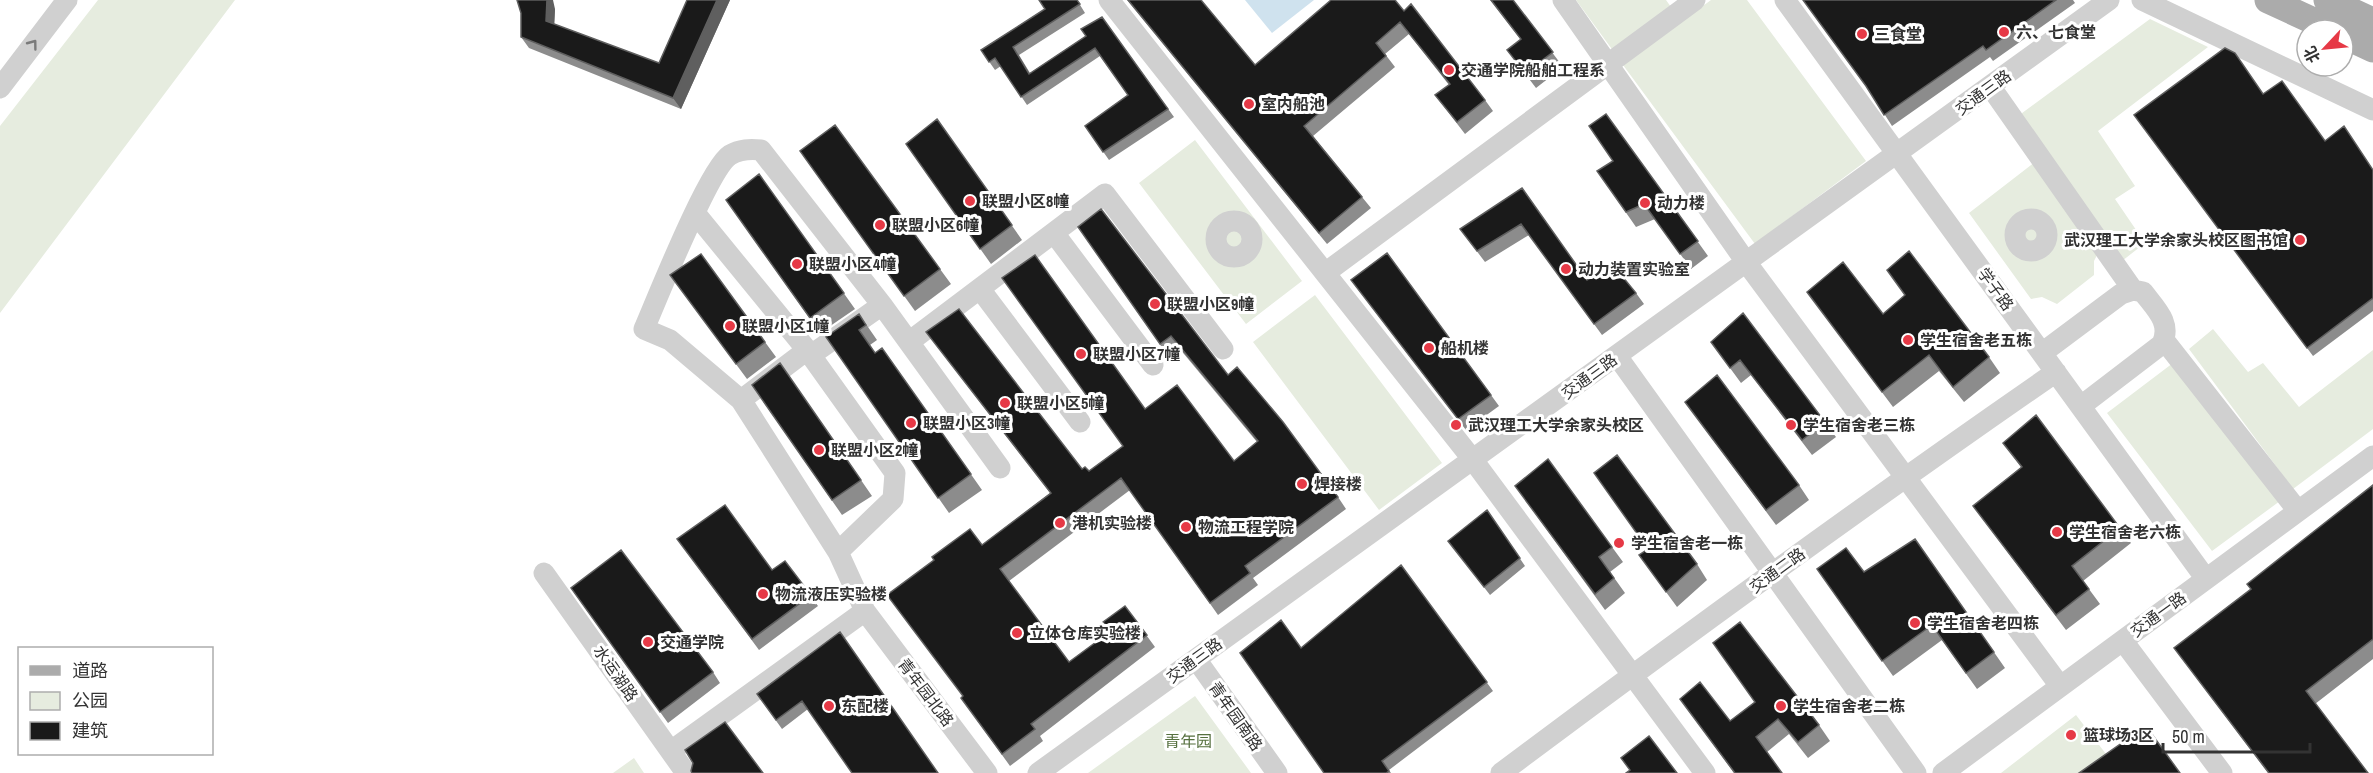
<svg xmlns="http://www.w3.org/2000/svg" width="2373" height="773" viewBox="0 0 2373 773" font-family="'Archivo Narrow','Noto Sans SC',sans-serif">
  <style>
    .green { fill: #e6ecdf }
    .water { fill: #cfe2ee }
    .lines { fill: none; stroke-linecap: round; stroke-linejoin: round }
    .minor { stroke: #d0d0d0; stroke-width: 21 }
    .major { stroke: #ababab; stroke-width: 27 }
    .wall { fill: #8c8c8c }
    .shaded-wall { fill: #5f5f5f }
    .building { fill: #1a1a1a; stroke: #5f5f5f; stroke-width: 1.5 }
    .oneway { stroke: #7a7a7a }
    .poi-dot { fill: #e63946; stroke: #fff; stroke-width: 2 }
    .labels { text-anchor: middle; stroke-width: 6; stroke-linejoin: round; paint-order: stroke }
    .poi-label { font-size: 16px; font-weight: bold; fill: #333; stroke: #fff; text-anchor: start }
    .street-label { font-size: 16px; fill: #333; stroke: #fff }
    .park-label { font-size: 16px; fill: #56703f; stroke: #fff }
  </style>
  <rect width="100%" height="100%" fill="#fff"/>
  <path class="green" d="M98 0H235L0 313V126Z
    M1576 0H1666L1671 7 1614 52Z
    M1711 0H1747L1866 161 1755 244 1623 65Z
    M2150 19 2208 47 2098 131 2135 186 2115 199 2145 243 2122 261 2018 116Z
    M1195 140 1302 281 1246 324 1139 183Z
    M2035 162 2099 251 2094 261V275L2057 304 2042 297 2031 299 1969 213Z
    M1315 295 1442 463 1379 510 1253 342Z
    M2213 329 2248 372 2263 363 2299 407 2373 350V429L2293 489 2189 349Z
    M2173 363 2280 501 2212 551 2107 413Z
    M1195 696 1251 773H1088Z
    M2076 715 2106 754 2081 773H2001Z
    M634 758 644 773H613Z"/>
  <path class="water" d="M1245 0H1314L1272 33Z"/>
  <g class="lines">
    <path class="minor" d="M1109 0 1473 460 1705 773
      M1563 0 1746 262 2060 686
      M1785 0 2206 579
      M2142 0 2373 110
      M1990 86 2133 290
      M0 88 67 0
      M695 213 807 350 895 473 893 499 838 552
      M2015 235a16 16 0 1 1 32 0a16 16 0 1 1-32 0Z
      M1216 239a18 18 0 1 1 36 0a18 18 0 1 1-36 0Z
      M1054 233 1153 365
      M1325 273 1695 0
      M980 289 1080 422
      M2164 340 2298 511
      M909 342 1105 194 1223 349
      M2042 353 2121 294 2133 290 2143 292C2156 309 2172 323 2162 344L2081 406
      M811 355 882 305
      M1617 356 1916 773
      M741 400 807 350
      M544 573 686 773
      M2123 641 2222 773
      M1196 659 1277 773
      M671 751 865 611
      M987 773 865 611 838 552 741 400 670 340 644 329C657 299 709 168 730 155 740 149 750 149 761 150L882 305 1000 468
      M1038 773 2109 0
      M1501 773C1684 636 1868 502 2056 372
      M1943 773 2373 456"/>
    <path class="major" d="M2268 0 2333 30
      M2327 0 2373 21
      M2343 35 2373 49"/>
  </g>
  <path class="wall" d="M687 0H730L681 109 529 48 521 37 555 9 554 24 659 63Z
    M1077 0 1085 13 1019 55 1030 73 1086 36 1102 17 1174 117 1109 160 1085 126 1128 95 1100 56 1027 105 1001 66 995 70 981 50 1045 9Z
    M1127 0H1201L1255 65 1404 11 1485 100 1493 111 1465 134 1435 95 1449 85 1409 34 1385 54 1395 67 1313 136 1362 197 1371 208 1327 244Z
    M1490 0H1513L1563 67 1536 88 1507 50 1521 40Z
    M1803 0H2073L2075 3 1993 61 1990 57 1892 126 1869 90Z
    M2263 94 2325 141 2373 170V311L2313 356 2134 115Z
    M1606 114 1708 256 1691 269 1655 219 1636 227 1597 171 1613 161Z
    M937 119 1022 240 991 264 906 144Z
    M800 151 940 269 951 284 915 311Z
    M759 174 855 309 820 333 726 200Z
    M1522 188 1587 280 1636 293 1644 304 1602 335 1529 235 1485 262 1460 229Z
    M1078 227 1228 375 1338 497 1346 509 1253 578 1258 585 1218 615 1130 490 1009 581 1069 662 1110 632 1125 606 1155 647 1040 736 1043 741 1010 766 961 698 962 697 982 545 1050 493 926 332 1082 469 1089 471 1123 446 1234 461 1257 442 1179 348 1168 356Z
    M1387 253 1499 406 1466 430 1351 280Z
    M1887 270 1989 357 2000 373 1964 402 1939 371 1893 407 1807 292 1883 314 1905 295Z
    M670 275 765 342 776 357 747 379Z
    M1743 313 1836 437 1812 455 1751 375 1741 383 1711 342Z
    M859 314 877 340 870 345 875 353 882 348 982 490 949 513 826 337Z
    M780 363 872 496 842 515 752 385Z
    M1685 402 1799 485 1809 500 1776 525Z
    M2003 443 2120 528 2131 543 2083 581 2100 604 2066 630 1973 506 2021 467Z
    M2373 485V659L2315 704 2368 773H2268L2174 648 2251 589Z
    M1526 501 1612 547 1623 562 1610 572 1625 593 1605 610Z
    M1487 510 1525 566 1490 595 1448 541Z
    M1915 539 2005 668 1977 689 1942 640 1893 676 1817 569 1864 572Z
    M1648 549 1697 564 1707 580 1677 607 1639 555Z
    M685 550 772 570 785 561 818 606 759 650Z
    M1401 565 1493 691 1389 770 1391 773H1324L1301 648Z
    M571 588 713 672 720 683 668 723Z
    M840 632 808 709 782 729 757 694Z
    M1680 699 1730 721 1755 702 1819 725 1830 741 1808 758 1789 734 1767 752 1782 773H1734Z"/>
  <path class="shaded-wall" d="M547 0H553L555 9 554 32 546 21Z
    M717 0H730L681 109 673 98Z"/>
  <path class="building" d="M517 0H547L546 21 659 63 687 0H717L673 98 521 37V13Z
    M1039 0H1077L1080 4 1013 47 1029 74 1086 36 1081 29 1102 17 1168 109 1103 152 1085 126 1128 95 1095 48 1021 97 995 58 989 62 981 50 1045 9Z
    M1128 0H1201L1255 65 1331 0H1395L1404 11 1411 4 1485 100 1457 122 1435 95 1450 84 1400 22 1376 43 1386 56 1304 126 1362 197 1319 233Z
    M1491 0H1513L1553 52 1525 73 1507 50 1521 39Z
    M1803 0H2056L1986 50 1983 46 1884 115 1866 86Z
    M2225 48 2235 53 2263 94 2282 81 2325 141 2344 126 2373 170V298L2307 348 2134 115Z
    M1606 114 1698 241 1680 254 1644 204 1626 212 1597 171 1613 161 1589 126Z
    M937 119 1012 225 980 249 906 144Z
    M835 125 940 269 904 296 800 151Z
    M759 174 844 293 810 318 726 200Z
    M1522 188 1587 280 1613 265 1636 293 1594 324 1521 224 1477 251 1460 229Z
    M1101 209 1228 375 1237 367 1283 422 1338 497 1245 566 1250 573 1210 603 1121 478 1000 569 1069 662 1111 631 1103 622 1125 606 1147 635 1031 724 1035 729 1002 754 961 698 963 696 887 595 934 560 932 557 970 529 982 545 1051 493 926 332 959 309 1082 469 1085 467 1089 471 1123 446 1002 278 1035 255 1145 409 1177 385 1234 461 1258 441 1171 336 1160 344 1078 227Z
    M1909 251 1989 357 1953 387 1929 355 1882 392 1807 292 1843 262 1883 314 1905 295 1887 270Z
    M1387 253 1491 395 1458 419 1351 280Z
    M701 254 765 342 736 364 670 275Z
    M1743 313 1825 422 1802 440 1740 360 1730 368 1711 342Z
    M859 314 866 325 859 330 875 353 882 348 971 474 938 498 826 337Z
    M780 363 861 480 832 500 752 385Z
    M1717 375 1799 485 1766 510 1685 402Z
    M2036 415 2120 528 2072 566 2089 589 2056 615 1973 506 2022 467 2003 443Z
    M1617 455 1697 564 1666 592 1639 555 1648 549 1594 473Z
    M1548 459 1612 547 1599 557 1614 578 1595 594 1515 486Z
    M2373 485V639L2306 691 2368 773H2269L2174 648 2251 589 2247 584Z
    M725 505 772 570 785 561 811 595 752 639 677 539Z
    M1487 510 1520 558 1484 587 1448 541Z
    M1915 539 1994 652 1966 673 1932 625 1882 661 1817 569 1846 548 1864 572Z
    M621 550 713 672 660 712 571 588Z
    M1401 565 1487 682 1382 761 1389 771 1386 773H1324L1240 653 1281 620 1301 648Z
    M1740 622 1819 725 1798 742 1778 719 1756 737 1782 773H1735L1680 699 1700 682 1730 721 1755 702 1713 643Z
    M840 632 938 773H852L802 701 776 720 757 694Z
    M725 722 763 773H692L691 771 693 763 685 750Z
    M2146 726 2180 773H2079Z
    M1649 736 1677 773H1626L1630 770 1621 758Z"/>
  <defs><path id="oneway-chevron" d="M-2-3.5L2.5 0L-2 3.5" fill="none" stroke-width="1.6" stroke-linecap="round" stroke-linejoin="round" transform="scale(1.5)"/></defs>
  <use class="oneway" href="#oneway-chevron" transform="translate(33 44) rotate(-53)"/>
  <g class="poi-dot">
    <circle cx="2004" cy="32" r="6"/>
    <circle cx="1862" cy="34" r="6"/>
    <circle cx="1449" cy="70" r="6"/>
    <circle cx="1249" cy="104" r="6"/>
    <circle cx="970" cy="201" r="6"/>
    <circle cx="1645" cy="203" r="6"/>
    <circle cx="880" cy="225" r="6"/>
    <circle cx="2300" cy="240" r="6"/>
    <circle cx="797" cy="264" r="6"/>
    <circle cx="1566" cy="269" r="6"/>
    <circle cx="1155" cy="304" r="6"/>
    <circle cx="730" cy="326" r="6"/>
    <circle cx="1908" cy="340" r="6"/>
    <circle cx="1429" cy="348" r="6"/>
    <circle cx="1081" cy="354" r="6"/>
    <circle cx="1005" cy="403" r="6"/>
    <circle cx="911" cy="423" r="6"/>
    <circle cx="1456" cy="425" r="6"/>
    <circle cx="1791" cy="425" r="6"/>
    <circle cx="819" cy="450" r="6"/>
    <circle cx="1302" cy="484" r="6"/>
    <circle cx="1060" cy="523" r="6"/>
    <circle cx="1186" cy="527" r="6"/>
    <circle cx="2057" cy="532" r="6"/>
    <circle cx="1619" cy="543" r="6"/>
    <circle cx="763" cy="594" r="6"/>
    <circle cx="1915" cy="623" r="6"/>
    <circle cx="1017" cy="633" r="6"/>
    <circle cx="648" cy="642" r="6"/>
    <circle cx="829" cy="706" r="6"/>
    <circle cx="1781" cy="706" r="6"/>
    <circle cx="2071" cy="735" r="6"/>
  </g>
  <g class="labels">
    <g class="poi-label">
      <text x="2016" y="38">六、七食堂</text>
      <text x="1874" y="40">三食堂</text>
      <text x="1461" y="76">交通学院船舶工程系</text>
      <text x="1261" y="110">室内船池</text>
      <text x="982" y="207">联盟小区8幢</text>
      <text x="1657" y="209">动力楼</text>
      <text x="892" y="231">联盟小区6幢</text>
      <text x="2288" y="246" text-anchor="end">武汉理工大学余家头校区图书馆</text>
      <text x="809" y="270">联盟小区4幢</text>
      <text x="1578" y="275">动力装置实验室</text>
      <text x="1167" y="310">联盟小区9幢</text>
      <text x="742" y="332">联盟小区1幢</text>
      <text x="1920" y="346">学生宿舍老五栋</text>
      <text x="1441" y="354">船机楼</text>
      <text x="1093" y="360">联盟小区7幢</text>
      <text x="1017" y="409">联盟小区5幢</text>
      <text x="923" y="429">联盟小区3幢</text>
      <text x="1468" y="431">武汉理工大学余家头校区</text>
      <text x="1803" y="431">学生宿舍老三栋</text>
      <text x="831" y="456">联盟小区2幢</text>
      <text x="1314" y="490">焊接楼</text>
      <text x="1072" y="529">港机实验楼</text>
      <text x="1198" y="533">物流工程学院</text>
      <text x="2069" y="538">学生宿舍老六栋</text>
      <text x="1631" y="549">学生宿舍老一栋</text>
      <text x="775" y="600">物流液压实验楼</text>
      <text x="1927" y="629">学生宿舍老四栋</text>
      <text x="1029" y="639">立体仓库实验楼</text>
      <text x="660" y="648">交通学院</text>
      <text x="841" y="712">东配楼</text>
      <text x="1793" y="712">学生宿舍老二栋</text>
      <text x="2083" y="741">篮球场3区</text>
    </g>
    <g class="street-label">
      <text transform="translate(1983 92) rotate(-36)" y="6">交通三路</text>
      <text transform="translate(1996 289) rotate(54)" y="6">学子路</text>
      <text transform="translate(1589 376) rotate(-36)" y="6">交通三路</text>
      <text transform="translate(1777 570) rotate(-36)" y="6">交通二路</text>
      <text transform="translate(2158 614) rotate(-36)" y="6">交通一路</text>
      <text transform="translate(1194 660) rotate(-36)" y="6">交通三路</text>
      <text transform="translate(616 673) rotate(55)" y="6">水运湖路</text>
      <text transform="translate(926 692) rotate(53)" y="6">青年园北路</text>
      <text transform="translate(1236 716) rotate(55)" y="6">青年园南路</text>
    </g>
    <g class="park-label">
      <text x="1188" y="747">青年园</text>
    </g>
  </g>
  <rect x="18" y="647" width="195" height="108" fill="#ffffff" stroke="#adadad" stroke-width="1.5"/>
  <rect x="30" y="666" width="30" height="9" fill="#ababab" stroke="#adadad" stroke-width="1.5"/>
  <text x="72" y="677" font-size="18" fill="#333333">道路</text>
  <rect x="30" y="692" width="30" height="18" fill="#e6ecdf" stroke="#adadad" stroke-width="1.5"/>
  <text x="72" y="707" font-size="18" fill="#333333">公园</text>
  <rect x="30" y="722" width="30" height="18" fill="#1a1a1a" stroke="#adadad" stroke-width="1.5"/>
  <text x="72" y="737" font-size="18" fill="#333333">建筑</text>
  <g transform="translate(2325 48) rotate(244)"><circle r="28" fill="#ffffff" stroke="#adadad" stroke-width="1.5"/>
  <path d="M0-4.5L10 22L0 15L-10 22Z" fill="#e63946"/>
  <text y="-9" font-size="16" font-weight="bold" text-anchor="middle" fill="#333333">北</text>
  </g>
  <path d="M2163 743v9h147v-9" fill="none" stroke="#333333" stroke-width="3"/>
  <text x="2172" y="743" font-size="18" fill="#333333" stroke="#ffffff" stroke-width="4.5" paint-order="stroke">50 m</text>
</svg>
